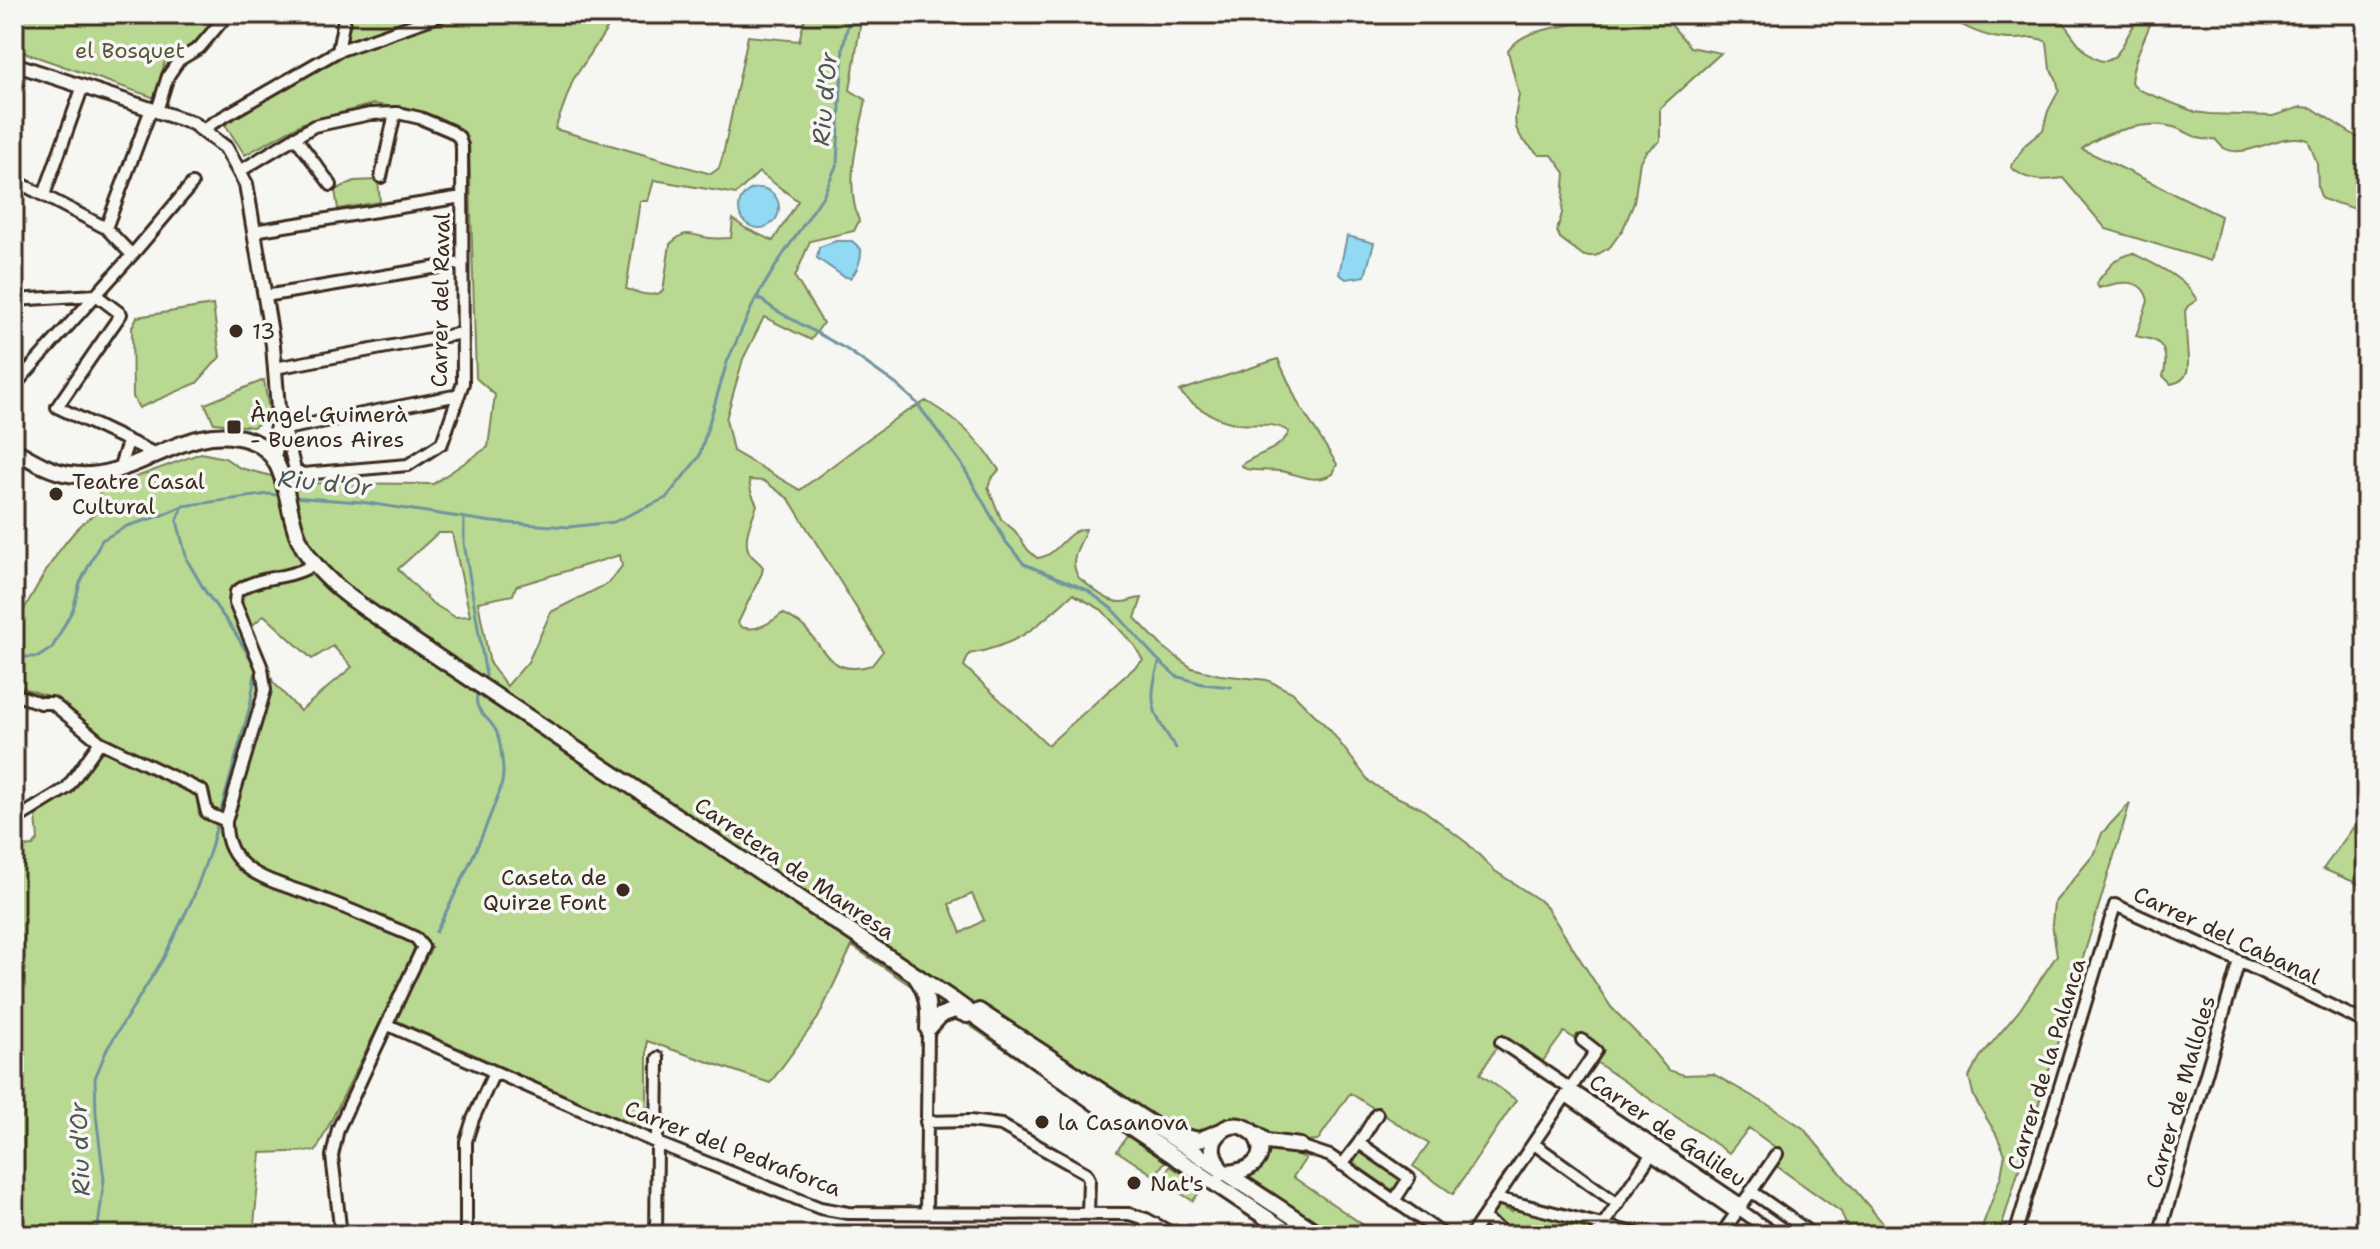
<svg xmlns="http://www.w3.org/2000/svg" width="2380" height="1249" viewBox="0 0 2380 1249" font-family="'Shantell Sans',sans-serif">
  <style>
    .green { fill: #b9d891; stroke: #7a8158; stroke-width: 2; fill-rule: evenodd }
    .water { fill: #92daf4; stroke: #6f949e; stroke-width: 2 }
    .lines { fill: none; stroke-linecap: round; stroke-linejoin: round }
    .stream { stroke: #6f949e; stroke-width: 3 }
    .minor-casing { stroke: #3b2a1e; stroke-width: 16 }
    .tertiary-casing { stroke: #3b2a1e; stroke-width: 18 }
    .secondary-casing { stroke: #3b2a1e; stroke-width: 20 }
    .minor { stroke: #f6f6f2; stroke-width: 10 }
    .tertiary { stroke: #f6f6f2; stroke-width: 12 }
    .secondary { stroke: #f6f6f2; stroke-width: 14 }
    .poi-dot { fill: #3b2a1e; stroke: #f6f6f2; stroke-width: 3 }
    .labels { text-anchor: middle; stroke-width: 7; stroke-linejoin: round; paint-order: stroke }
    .park-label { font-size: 22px; fill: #5a563b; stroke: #f6f6f2 }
    .street-label { font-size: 22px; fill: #3b2a1e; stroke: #f6f6f2 }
    .poi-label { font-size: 22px; fill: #3b2a1e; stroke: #f6f6f2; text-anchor: start }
    .water-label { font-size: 24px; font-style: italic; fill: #515654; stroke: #f6f6f2 }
  </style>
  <rect width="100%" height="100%" fill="#f6f6f2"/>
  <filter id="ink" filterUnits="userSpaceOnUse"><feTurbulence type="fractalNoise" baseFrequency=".0125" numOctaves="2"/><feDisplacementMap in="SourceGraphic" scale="16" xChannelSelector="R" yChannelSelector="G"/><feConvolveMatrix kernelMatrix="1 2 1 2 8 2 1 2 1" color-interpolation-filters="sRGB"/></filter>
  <g filter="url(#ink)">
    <path class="green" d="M14 14H216C212 34 182 52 165 61L155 98 14 49Z
      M339 14H617L573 80 555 129 711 174 719 168 723 155 748 36 799 41 806 14H862L850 90 866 100C858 141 844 181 859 221L854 231 810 241 795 277 823 323 811 340 764 317 743 359 726 419 733 451 800 490 896 418 926 401C958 420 978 438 999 470L992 478 988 487 1001 519 1015 531 1028 550 1037 558C1058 557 1065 529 1086 529 1080 547 1067 559 1079 578 1090 586 1107 603 1121 602 1129 602 1134 598 1142 598L1135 618 1164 648 1192 668 1220 675 1267 680 1292 692 1330 730 1369 781 1384 791 1421 808 1467 843 1495 871 1539 900 1547 908 1611 1007 1646 1043 1668 1070 1684 1075 1713 1074 1775 1109 1803 1128 1893 1235H1844L1848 1230 1841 1212 1775 1165 1783 1153 1749 1128 1729 1153 1596 1062 1604 1050 1582 1035 1577 1040 1564 1032 1543 1061 1504 1035 1480 1074 1516 1100 1453 1194 1413 1166 1429 1144 1350 1093 1318 1140 1305 1141 1296 1154 1306 1158 1293 1177 1378 1235H1276L1222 1196 852 946 818 1018 770 1083 647 1041V1115L633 1125 395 1020 431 948 414 949 410 962 316 1151 261 1153 253 1235H14V848L33 846 38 840 36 815 71 791 102 749H107L192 790 197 799 199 814 205 817 209 800 203 786 104 739 60 700 14 685V650L20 647 23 632 19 618C37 587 55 551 80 526 88 518 97 512 106 506L98 491 201 453 225 458 240 468 299 483 433 484 488 447 495 395 476 378 469 143 459 129 443 119 395 107 373 104 303 123 245 155 224 123 335 59ZM759 172 798 201 773 241 745 228 733 219 731 238C724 238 716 239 709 238 688 235 688 228 670 244L663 291C651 299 638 292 626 289L640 201H648L654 180 736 194ZM749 480 764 481 789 499 883 651 872 665C831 677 827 652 805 628 799 622 791 618 783 613 770 623 757 632 741 627L738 623 762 573 763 567C759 561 752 558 749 552 742 539 753 517 757 505L751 492ZM438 533H452L470 616 455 617 432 603 398 569ZM620 555 622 566 609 583 551 612 528 662 507 686 490 664 478 602 513 595 516 586ZM1073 594 1102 610 1134 645 1143 660 1048 745 964 666 969 654C1021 644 1035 628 1073 594ZM264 615 312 659 333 646 352 667 300 711 273 682 262 655 246 631ZM972 894 984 920 961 933 949 904ZM1233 1132 1245 1135 1252 1145 1251 1158 1241 1166 1229 1165C1219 1158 1216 1149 1222 1138Z
      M1551 14H1662L1690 47 1721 53 1660 108V141L1646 152 1640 161 1634 203 1623 229 1610 247 1595 256H1584L1560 238 1557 231 1562 213 1565 173 1552 155H1539L1522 139 1516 128 1515 117 1519 95 1508 51C1523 28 1557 29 1582 22Z
      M1942 14H2057C2069 28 2094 78 2116 55 2126 44 2128 29 2140 18L2151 22C2143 43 2133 60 2131 82L2139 90 2195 112 2210 114 2273 116 2301 107 2312 108 2366 143V212L2322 199 2318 188 2317 163 2308 140C2280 130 2246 161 2224 148 2220 146 2218 142 2215 139 2197 142 2190 132 2173 127 2147 120 2102 132 2082 149L2221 216 2211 261 2106 229 2063 178C2043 181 2026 182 2011 167L2025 145 2043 130 2048 111 2059 90 2056 78 2050 69 2047 42C2033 34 2023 40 2009 39 1983 38 1963 26 1942 14Z
      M378 180 380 202 338 209 335 190 354 181Z
      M2132 253C2156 265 2183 276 2197 300L2188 306 2185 311C2186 322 2186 334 2187 345 2188 362 2193 380 2171 384L2163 376C2166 367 2168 349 2157 342 2152 338 2142 338 2136 336L2148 301C2143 276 2118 282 2099 288L2096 283 2115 260Z
      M213 305 220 357 197 383 139 408 133 397 132 327 137 317Z
      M1278 359 1298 403 1337 464 1333 474C1312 485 1301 474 1280 471 1269 470 1257 471 1246 469L1241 465C1257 453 1280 451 1289 432 1274 421 1257 426 1240 424 1217 421 1194 407 1179 391Z
      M264 380 270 417 253 427 214 423 205 404Z
      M2130 803 1999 1235H1979L2001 1176 2005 1154 1996 1134 1974 1097 1969 1077 1980 1057 2019 1011 2057 955 2052 924 2054 903 2095 853 2102 833Z
      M2366 810V887L2323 869Z
      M1127 1136 1165 1161 1155 1176 1117 1151Z
      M1359 1148 1403 1179 1395 1192 1350 1161Z
      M1170 1166 1203 1187 1193 1201 1160 1181Z
      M1500 1204 1504 1205V1209L1512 1212 1514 1207 1593 1229 1589 1235H1530L1524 1232 1522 1235H1514L1490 1219Z"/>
    <path class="water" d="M739 208a20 20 0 1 1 40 0a20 20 0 1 1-40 0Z
      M1347 236 1374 243 1365 276 1346 279 1339 274Z
      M836 241H852L861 249C862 258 857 272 850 278L843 276 817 258 819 247Z"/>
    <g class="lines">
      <path class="stream" d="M757 297 777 311 846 349 897 385 916 402 961 463 1006 542 1024 564 1087 590 1112 609 1156 658 1176 676 1202 684 1231 687
        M291 497 361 502 492 522 569 527 614 522 666 498 699 457 727 362 755 300 780 259 823 196 837 164 843 47 850 14
        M464 520V543L486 676 483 681
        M14 657H38L52 648 73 609 80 583 102 540 127 526 160 516 183 506
        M1159 663C1146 704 1154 715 1176 748
        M220 814 250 706 256 668 234 631 205 591 187 560 177 521 183 506 269 494 284 496
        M436 932C455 894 475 856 490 816 496 800 504 786 503 769 502 757 501 744 497 733 490 716 471 712 478 691
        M97 1235 104 1180 96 1114 95 1078 107 1049 163 959 193 898 210 851 218 821"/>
      <g class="minor-casing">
        <path id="minor" d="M338 51 345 14
          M157 111 168 76 179 60 199 48 221 22 223 14
          M203 131 211 124 338 51 444 14
          M295 137 331 185
          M240 171 314 126 370 114 398 113 420 118 451 131 459 137 462 147 463 383 442 443 408 465 303 474 295 470 285 429
          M381 177 395 113
          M14 180 106 228 132 255
          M44 195 83 86
          M106 228 151 109
          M254 231 462 197
          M96 295 121 314 57 407 158 455
          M265 296 462 263
          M14 300 96 295
          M275 368 462 333
          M14 386 132 255 192 184
          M281 427 285 429 459 395
          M119 469 128 442
          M315 563C291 581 259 574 236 592L235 603 262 668 265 690 226 821C224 875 278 882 317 897 346 907 375 921 403 932L416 938 423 947 338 1129 332 1156 341 1235
          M14 694 40 703H52L100 742 202 791 207 813 226 821
          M14 765V764
          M14 818 23 815 67 788 100 742
          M388 1025 657 1143 820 1208 848 1213 1129 1214 1146 1219 1175 1235
          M1501 1042 1742 1205
          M1566 1096 1736 1213
          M926 1122 970 1121 1001 1125 1086 1173 1089 1179 1088 1214
          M1359 1143 1377 1114
          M1534 1144 1618 1204
          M1300 1146 1330 1156 1444 1235
          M1342 1165 1359 1143 1409 1178 1394 1201
          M1751 1191 1805 1229 1801 1235
          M1496 1198 1641 1235
          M1739 1209 1776 1235
          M926 1213 928 1029
          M1483 1218 1508 1235
          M466 1235V1141L473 1119 494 1073
          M656 1235 658 1058
          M1146 1235V1219
          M1471 1235 1596 1051 1582 1040
          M1596 1235 1653 1152
          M1721 1235 1777 1154
          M2015 1235 2115 905 2239 961 2366 1023
          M2159 1235 2239 961"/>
      </g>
      <g class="tertiary-casing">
        <path id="tertiary" d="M14 64 193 123 226 148 246 184 273 345 279 421 276 430 277 447 273 458"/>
      </g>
      <g class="secondary-casing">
        <path id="secondary" d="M14 450C32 460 49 471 69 474 134 485 185 418 249 440 290 453 284 507 299 539 319 585 381 618 421 646L953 1000 1105 1110 1292 1235
          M916 977C928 993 929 1010 928 1029
          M979 1011 1321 1235
          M928 1029 941 1015 955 1010 967 1015
          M1256 1134 1267 1142 1300 1146
          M1176 1135 1199 1140 1221 1131
          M1221 1170C1214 1158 1208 1146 1218 1135 1246 1101 1295 1170 1223 1173"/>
      </g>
      <use href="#minor" class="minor"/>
      <use href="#tertiary" class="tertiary"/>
      <use href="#secondary" class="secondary"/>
    </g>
  </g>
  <g class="poi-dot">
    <circle cx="236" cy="331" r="8"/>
    <rect x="226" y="419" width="16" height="16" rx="4"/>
    <circle cx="56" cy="494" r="8"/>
    <circle cx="623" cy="890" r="8"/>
    <circle cx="1042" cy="1122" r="8"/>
    <circle cx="1134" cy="1183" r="8"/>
  </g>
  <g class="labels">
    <g class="park-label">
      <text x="130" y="58">el Bosquet</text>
    </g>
    <g class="street-label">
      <text transform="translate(440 300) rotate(-89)" y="8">Carrer del Raval</text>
      <text transform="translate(795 868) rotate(34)" y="8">Carretera de Manresa</text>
      <text transform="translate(2227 935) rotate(25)" y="8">Carrer del Cabanal</text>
      <text transform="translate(2046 1064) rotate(-73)" y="8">Carrer de la Palanca</text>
      <text transform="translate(2180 1092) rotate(-74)" y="8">Carrer de Malloles</text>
      <text transform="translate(1668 1130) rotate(34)" y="8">Carrer de Galileu</text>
      <text transform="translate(733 1148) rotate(21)" y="8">Carrer del Pedraforca</text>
    </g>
    <g class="poi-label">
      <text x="252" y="339">13</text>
      <text x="250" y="422">Àngel Guimerà<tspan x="250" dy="25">- Buenos Aires</tspan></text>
      <text x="72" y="489">Teatre Casal<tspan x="72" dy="25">Cultural</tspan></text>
      <text x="607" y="885" text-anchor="end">Caseta de<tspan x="607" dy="25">Quirze Font</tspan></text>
      <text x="1058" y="1130">la Casanova</text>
      <text x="1150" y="1191">Nat's</text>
    </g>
    <g class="water-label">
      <text transform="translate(825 99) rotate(-85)" y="8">Riu d'Or</text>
      <text transform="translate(325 483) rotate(6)" y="8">Riu d'Or</text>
      <text transform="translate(80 1149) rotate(-92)" y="8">Riu d'Or</text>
    </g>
  </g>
  <rect width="2380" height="1249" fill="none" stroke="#f6f6f2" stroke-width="48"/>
  <rect x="24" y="24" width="2332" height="1201" fill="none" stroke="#3b2a1e" stroke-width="3" filter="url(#ink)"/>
</svg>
